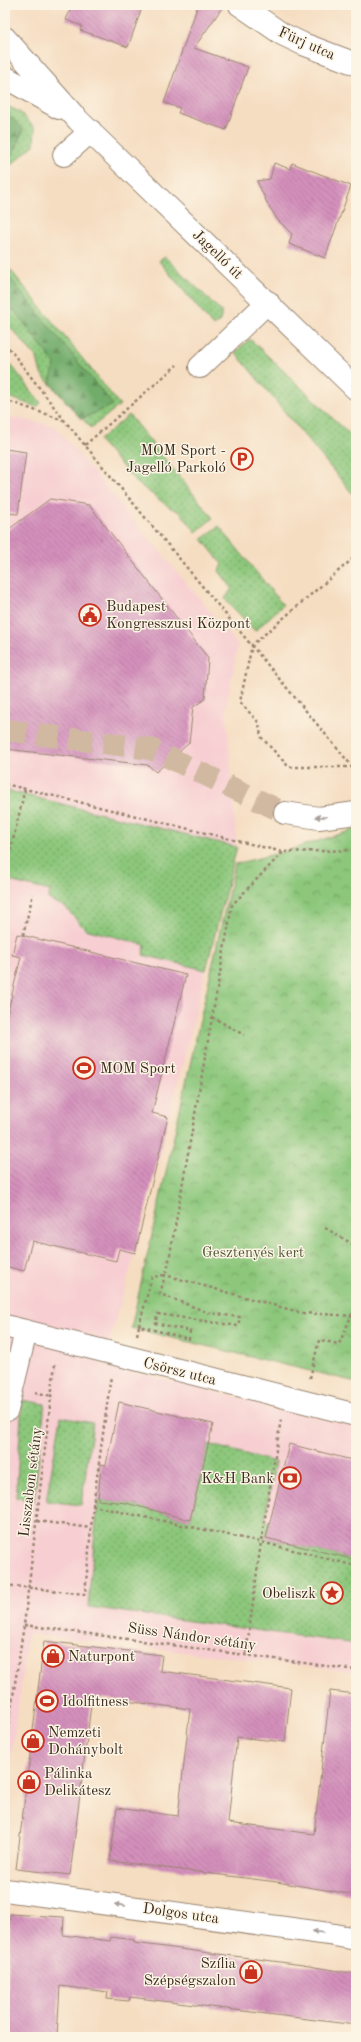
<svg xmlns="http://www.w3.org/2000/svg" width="361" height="2042" viewBox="0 0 361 2042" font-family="'Old Standard TT',serif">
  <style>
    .built { fill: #f7cfd2 }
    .grass { fill: url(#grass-dots); stroke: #64784c }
    .forest { fill: url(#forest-firs); stroke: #566b44 }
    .park { fill: url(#park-crowns); stroke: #64784c }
    .building { fill: url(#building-back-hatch) }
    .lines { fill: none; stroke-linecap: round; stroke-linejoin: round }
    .minor-tunnel { stroke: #d0b9a0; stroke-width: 22; stroke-dasharray: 22 11; stroke-linecap: butt }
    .minor-casing { stroke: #988470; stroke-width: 24 }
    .path { stroke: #988470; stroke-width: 2.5; stroke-dasharray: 3 3; stroke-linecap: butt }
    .minor { stroke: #fff; stroke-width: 22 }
    .oneway { fill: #a79f9a }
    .labels { text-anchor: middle; stroke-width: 3; stroke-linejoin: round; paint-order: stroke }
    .street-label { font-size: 15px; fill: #3b2a1e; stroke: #fcf5e5 }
    .poi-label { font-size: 15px; fill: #3b2a1e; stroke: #fcf5e5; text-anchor: start }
    .park-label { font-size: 15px; fill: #53593a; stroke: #fcf5e5 }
  </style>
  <defs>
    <pattern id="grass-dots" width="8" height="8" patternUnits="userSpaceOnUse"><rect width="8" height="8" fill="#8cc77b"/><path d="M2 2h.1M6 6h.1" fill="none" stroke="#74a264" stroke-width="1.8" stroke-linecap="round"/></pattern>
    <pattern id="forest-firs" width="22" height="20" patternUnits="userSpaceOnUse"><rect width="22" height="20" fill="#71ac6b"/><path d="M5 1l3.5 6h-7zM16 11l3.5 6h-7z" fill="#5e8c57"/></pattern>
    <pattern id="park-crowns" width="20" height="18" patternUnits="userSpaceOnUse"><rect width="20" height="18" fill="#8cc77b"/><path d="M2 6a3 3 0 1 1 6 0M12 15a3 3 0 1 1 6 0" fill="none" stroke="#74a264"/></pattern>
    <pattern id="building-back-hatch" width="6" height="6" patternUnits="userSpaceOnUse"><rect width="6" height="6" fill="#d490bc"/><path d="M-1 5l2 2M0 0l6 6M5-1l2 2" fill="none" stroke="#ad7698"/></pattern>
  </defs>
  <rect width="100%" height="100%" fill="#fcf5e5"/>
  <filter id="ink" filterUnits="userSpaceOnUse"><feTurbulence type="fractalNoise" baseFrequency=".025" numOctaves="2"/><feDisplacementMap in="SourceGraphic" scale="8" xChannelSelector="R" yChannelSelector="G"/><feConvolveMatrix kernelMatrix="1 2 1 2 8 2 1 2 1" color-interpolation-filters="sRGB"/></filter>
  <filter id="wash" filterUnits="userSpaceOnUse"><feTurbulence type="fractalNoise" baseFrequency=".012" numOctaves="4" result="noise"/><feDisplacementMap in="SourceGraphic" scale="16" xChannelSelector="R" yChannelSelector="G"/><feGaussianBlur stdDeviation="0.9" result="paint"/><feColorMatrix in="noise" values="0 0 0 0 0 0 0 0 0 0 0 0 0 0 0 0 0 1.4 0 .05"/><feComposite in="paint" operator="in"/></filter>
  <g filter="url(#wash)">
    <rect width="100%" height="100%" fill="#f5ddc1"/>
    <path class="built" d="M5 416 55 426 238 645 226 707 237 847 135 1253 103 1364 356 1427V1672L28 1634 7 1787 5 1786Z"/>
    <path class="grass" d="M5 105 20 112 35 128 34 145 5 170Z
      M165 257 222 312 220 321 213 326 159 261Z
      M5 263 120 405 91 428 41 374 37 358 5 321Z
      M250 339 356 440V498L235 352Z
      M5 357 41 403 37 407 5 396Z
      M129 415 213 518 196 532 180 512 169 507 136 482 99 440Z
      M219 526 283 605 255 631 225 599 232 588 219 571 222 564 202 539Z
      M5 790 237 847 206 970 143 955 145 945 85 929 65 907 48 899 50 891 5 880Z
      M22 1400 45 1404 34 1500 16 1498Z
      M61 1417 93 1423 81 1505 46 1501Z
      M208 1444 275 1462 265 1520 270 1522 266 1538 356 1560V1644L88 1607 98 1500 126 1503 190 1520Z"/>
    <path class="forest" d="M5 111 23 129 14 153 5 160Z
      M5 272 113 405 81 419 50 383 55 364 14 310 5 308Z"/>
    <path class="park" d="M356 829V1382L131 1328 235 864 283 852Z"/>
    <g id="blocks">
      <path class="building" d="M72 5H143L128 47 80 30 82 26 66 20Z
        M198 5H224L194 48 248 67 226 130 178 113 180 108 164 103Z
        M274 163 290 169 292 163 351 186 325 258 289 244 292 234 278 220 268 205 257 181 270 179Z
        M5 449 26 452 18 514 5 513Z
        M50 499 89 505 208 658 205 699 193 707 189 743 156 772 148 765 5 749V532Z
        M17 934 186 975 152 1113 168 1117 135 1253 119 1249 116 1261 32 1241 24 1271 5 1266V1023L21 957 12 955Z
        M119 1402 213 1424 190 1520 126 1503 98 1500 101 1464 106 1465Z
        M289 1444 356 1461V1560L266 1538Z
        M44 1641 162 1655 160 1671 291 1688 285 1742 237 1737 228 1823 314 1834 330 1691 356 1694V1895L277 1882 110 1861 117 1808 178 1816 190 1709 92 1697 70 1875 16 1869Z
        M10 1914 64 1917 63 1935 110 1941 111 1937 134 1940V1943L303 1965 356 1974V2025L130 1997 129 2001 107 1999 108 1992 60 1986 57 2037H6Z"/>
    </g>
  </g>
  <g filter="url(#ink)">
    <use href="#blocks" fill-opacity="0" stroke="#988470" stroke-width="1"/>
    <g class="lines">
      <path class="minor-tunnel" d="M5 730 151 749 285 813"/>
      <g class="minor-casing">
        <path id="minor" d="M240 5 282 34 303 44 356 64
          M5 38 78 120 356 389
          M5 77 59 108
          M64 155 91 131
          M200 367 268 302
          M285 813 319 818 356 813
          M5 1326 356 1415
          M7 1410 26 1331
          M5 1890 329 1934 356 1939"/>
      </g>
      <path class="path" d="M5 343 64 420 356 771
        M5 400 63 420
        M85 445 177 365
        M353 767H289L261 737 259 723 240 702 252 645 356 556
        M5 784 283 852 356 850
        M5 874 25 789
        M23 935 33 894
        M212 1017 244 1035
        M325 1228 356 1246
        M139 1326 152 1277 165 1275 168 1266 232 905 283 852
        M137 1335 139 1326 189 1339 190 1331 155 1323 158 1314 238 1326 240 1317 209 1313 160 1294 165 1275 302 1313 356 1316
        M310 1378 319 1340 339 1344 356 1305
        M35 1392 51 1396
        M93 1506 111 1376
        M37 1521 91 1528
        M5 1585 85 1594 93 1506 261 1542 356 1566
        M24 1625 356 1670
        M246 1654 261 1542 281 1419
        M5 1748 24 1625 55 1364"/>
      <use href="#minor" class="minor"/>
    </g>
    <defs><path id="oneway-solid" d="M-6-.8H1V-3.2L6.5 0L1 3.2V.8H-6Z"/></defs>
    <g class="oneway">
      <use href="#oneway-solid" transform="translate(321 817) rotate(-180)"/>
      <use href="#oneway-solid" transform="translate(120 1905) rotate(-172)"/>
      <use href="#oneway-solid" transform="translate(318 1932) rotate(-172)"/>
    </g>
  </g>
  <defs>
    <g id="parking-ring" transform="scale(1.15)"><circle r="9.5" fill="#fcf5e5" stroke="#c8321e" stroke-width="1.5"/><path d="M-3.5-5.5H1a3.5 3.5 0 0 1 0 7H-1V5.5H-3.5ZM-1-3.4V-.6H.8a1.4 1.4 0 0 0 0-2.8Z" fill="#c8321e"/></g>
    <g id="civic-ring" transform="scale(1.15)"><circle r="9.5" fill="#fcf5e5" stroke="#c8321e" stroke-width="1.5"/><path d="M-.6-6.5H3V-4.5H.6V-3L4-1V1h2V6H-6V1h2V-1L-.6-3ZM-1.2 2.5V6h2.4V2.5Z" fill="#c8321e"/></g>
    <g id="stadium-ring" transform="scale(1.15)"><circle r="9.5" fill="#fcf5e5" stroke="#c8321e" stroke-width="1.5"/><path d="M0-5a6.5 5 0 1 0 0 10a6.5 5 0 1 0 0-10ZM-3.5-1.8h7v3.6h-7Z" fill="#c8321e"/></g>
    <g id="bank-ring" transform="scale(1.15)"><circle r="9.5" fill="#fcf5e5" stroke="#c8321e" stroke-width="1.5"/><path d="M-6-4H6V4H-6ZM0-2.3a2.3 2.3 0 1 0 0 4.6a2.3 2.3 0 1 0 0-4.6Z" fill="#c8321e"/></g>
    <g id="sight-ring" transform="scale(1.15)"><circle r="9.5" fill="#fcf5e5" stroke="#c8321e" stroke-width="1.5"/><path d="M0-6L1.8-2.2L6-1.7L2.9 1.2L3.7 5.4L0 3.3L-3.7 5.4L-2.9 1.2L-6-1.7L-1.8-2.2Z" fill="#c8321e"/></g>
    <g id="shop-ring" transform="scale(1.15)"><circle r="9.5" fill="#fcf5e5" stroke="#c8321e" stroke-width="1.5"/><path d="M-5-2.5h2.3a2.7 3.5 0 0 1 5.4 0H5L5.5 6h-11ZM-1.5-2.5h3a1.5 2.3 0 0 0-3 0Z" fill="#c8321e"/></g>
  </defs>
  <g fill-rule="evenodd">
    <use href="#parking-ring" x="242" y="459"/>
    <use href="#civic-ring" x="90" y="615"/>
    <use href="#stadium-ring" x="84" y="1068"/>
    <use href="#bank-ring" x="290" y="1478"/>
    <use href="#sight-ring" x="332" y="1593"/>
    <use href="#shop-ring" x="53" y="1656"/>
    <use href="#stadium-ring" x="47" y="1701"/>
    <use href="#shop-ring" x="33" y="1741"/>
    <use href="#shop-ring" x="29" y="1782"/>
    <use href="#shop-ring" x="251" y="1972"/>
  </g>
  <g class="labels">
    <g class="street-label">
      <text transform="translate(307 43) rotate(24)" y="5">Fürj utca</text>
      <text transform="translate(218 254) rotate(44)" y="5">Jagelló út</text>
      <text transform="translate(180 1371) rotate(14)" y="5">Csörsz utca</text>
      <text transform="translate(30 1482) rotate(-83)" y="5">Lisszabon sétány</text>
      <text transform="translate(192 1636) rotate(8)" y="5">Süss Nándor sétány</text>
      <text transform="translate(181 1913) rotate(8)" y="5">Dolgos utca</text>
    </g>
    <g class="poi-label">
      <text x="226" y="455" text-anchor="end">MOM Sport -<tspan x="226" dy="17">Jagelló Parkoló</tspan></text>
      <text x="106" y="611">Budapest<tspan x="106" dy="17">Kongresszusi Központ</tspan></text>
      <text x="100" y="1073">MOM Sport</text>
      <text x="274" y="1483" text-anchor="end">K&amp;H Bank</text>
      <text x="316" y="1598" text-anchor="end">Obeliszk</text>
      <text x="68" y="1661">Naturpont</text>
      <text x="62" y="1706">Idolfitness</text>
      <text x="48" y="1737">Nemzeti<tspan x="48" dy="17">Dohánybolt</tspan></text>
      <text x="44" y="1778">Pálinka<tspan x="44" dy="17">Delikátesz</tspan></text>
      <text x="236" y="1968" text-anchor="end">Szília<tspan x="236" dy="17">Szépségszalon</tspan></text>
    </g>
    <g class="park-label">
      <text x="253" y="1257">Gesztenyés kert</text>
    </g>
  </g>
  <rect width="361" height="2042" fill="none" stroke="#fcf5e5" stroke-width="20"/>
</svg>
